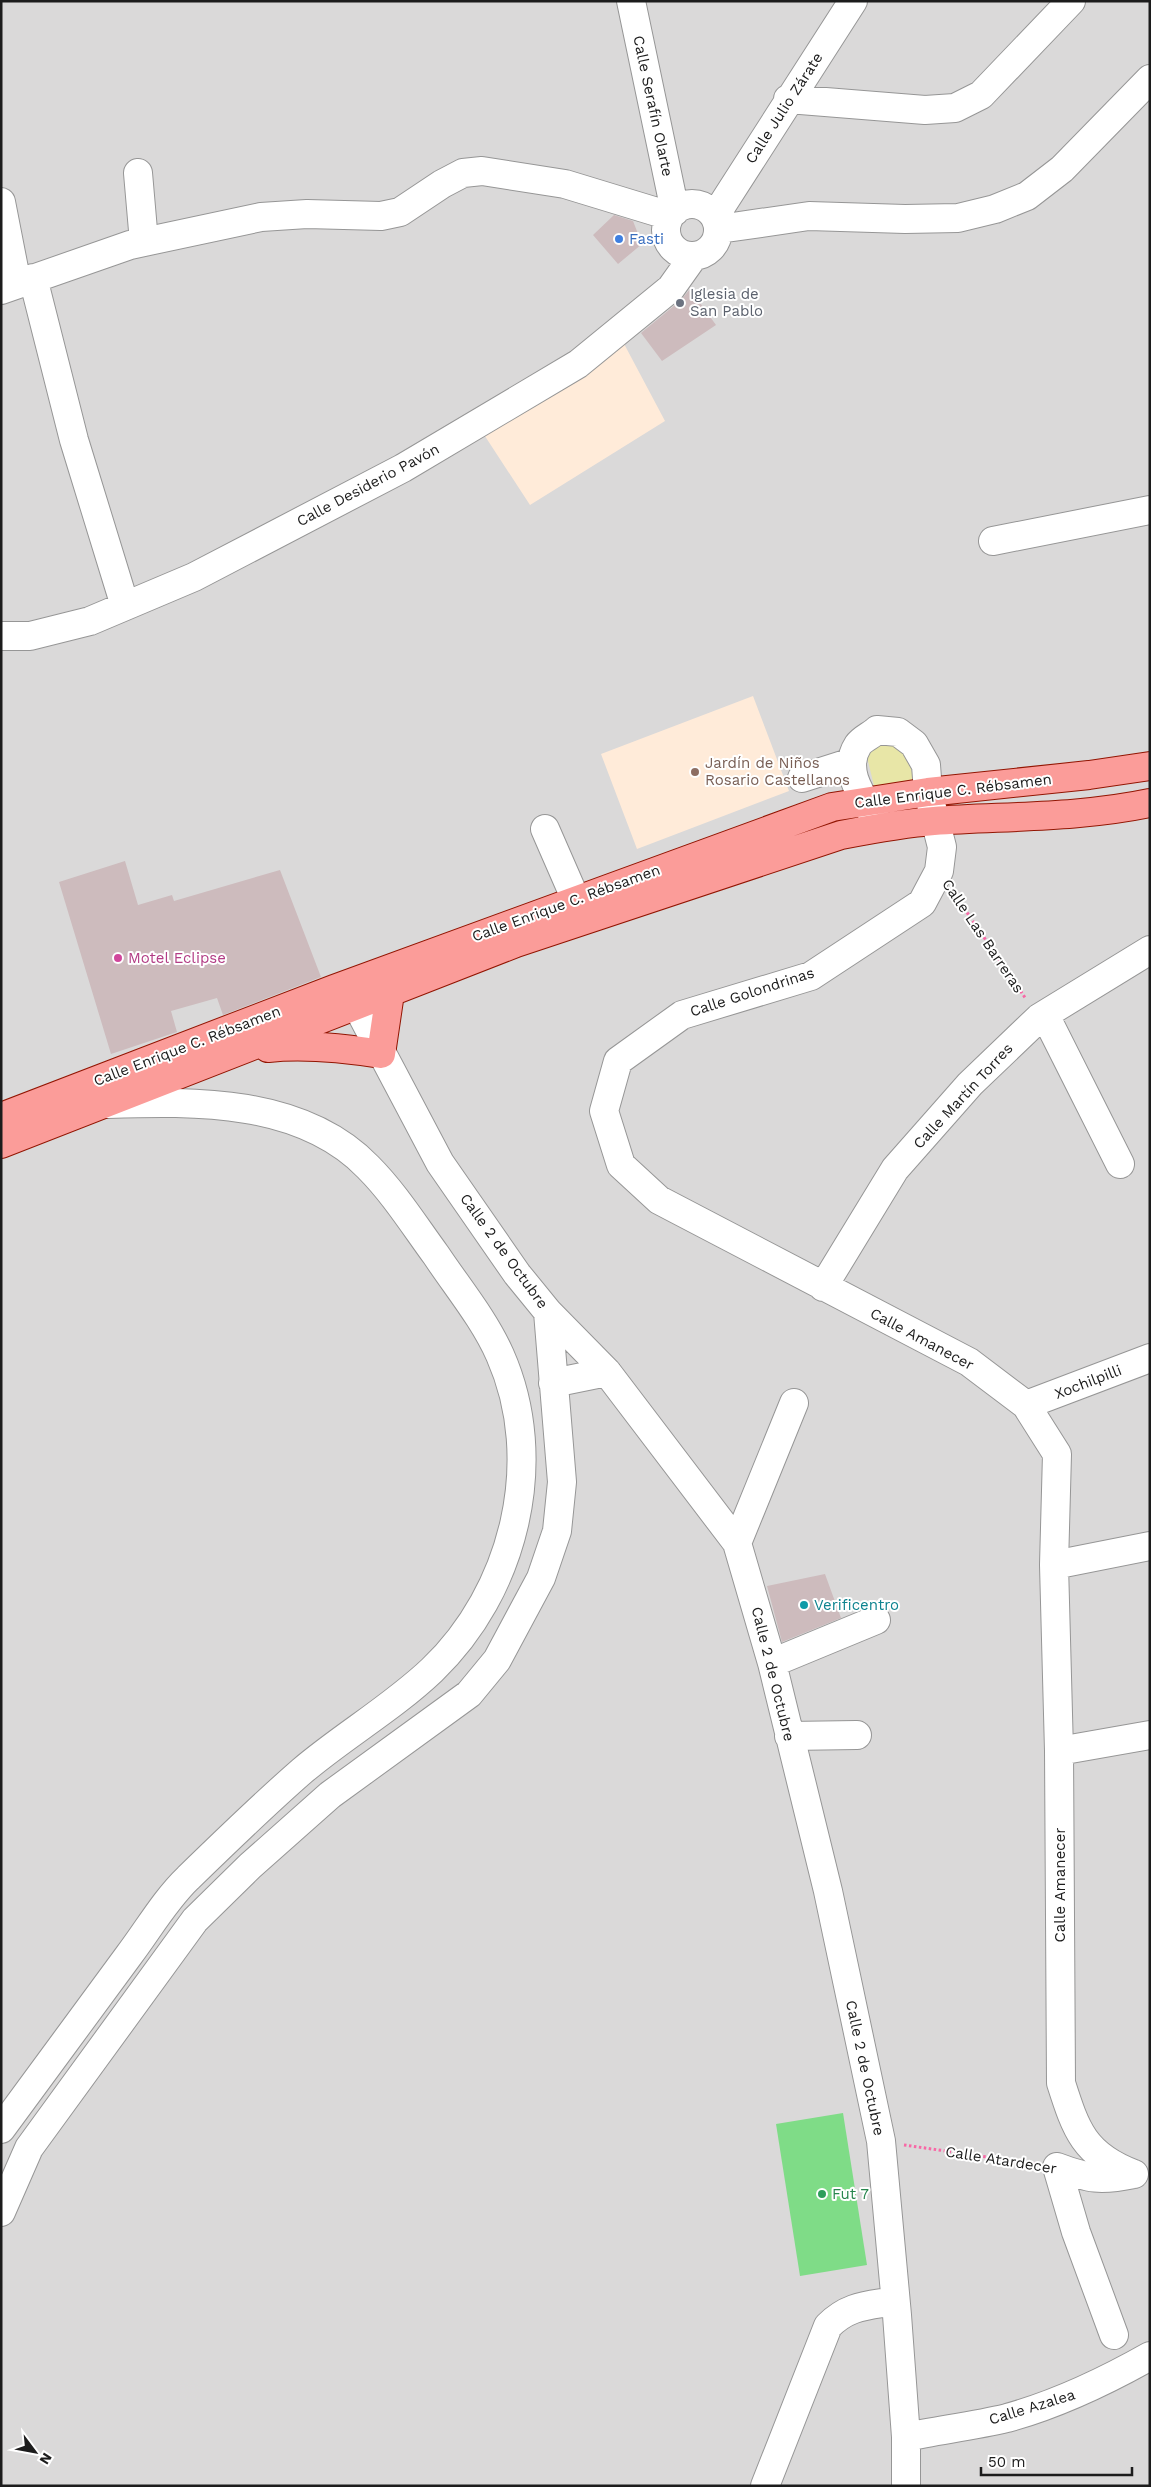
<svg xmlns="http://www.w3.org/2000/svg" width="1151" height="2487" viewBox="0 0 1151 2487" font-family="'Work Sans',sans-serif">
  <style>
    .residential { fill: #dad9d9 }
    .education { fill: #ffebd9 }
    .grass { fill: #e8e6a7 }
    .pitch { fill: #7fdc87 }
    .building { fill: #cdbbbd }
    .lines { fill: none; stroke-linecap: round; stroke-linejoin: round }
    .minor-casing { stroke: #969696; stroke-width: 30 }
    .major-casing { stroke: #921502; stroke-width: 30 }
    .path { stroke: #f868a6; stroke-width: 3; stroke-dasharray: 2.5 2.5; stroke-linecap: butt }
    .minor { stroke: #fff; stroke-width: 28 }
    .major { stroke: #fb9c99; stroke-width: 28 }
    .shop-dot { fill: #3f7fe0; stroke: #fff; stroke-width: 2 }
    .worship-dot { fill: #6b7280; stroke: #fff; stroke-width: 2 }
    .education-dot { fill: #8d6e63; stroke: #fff; stroke-width: 2 }
    .hotel-dot { fill: #d1479c; stroke: #fff; stroke-width: 2 }
    .culture-dot { fill: #0f9aa8; stroke: #fff; stroke-width: 2 }
    .leisure-dot { fill: #2e9e5b; stroke: #fff; stroke-width: 2 }
    .labels { text-anchor: middle; stroke-width: 4; stroke-linejoin: round; paint-order: stroke }
    .street-label { font-size: 15px; fill: #1c1c1c; stroke: #fff }
    .shop-label { font-size: 15px; fill: #366cbe; stroke: #fff; text-anchor: start }
    .worship-label { font-size: 15px; fill: #5b616d; stroke: #fff; text-anchor: start }
    .education-label { font-size: 15px; fill: #785e54; stroke: #fff; text-anchor: start }
    .hotel-label { font-size: 15px; fill: #b23c85; stroke: #fff; text-anchor: start }
    .culture-label { font-size: 15px; fill: #0d838f; stroke: #fff; text-anchor: start }
    .leisure-label { font-size: 15px; fill: #27864d; stroke: #fff; text-anchor: start }
  </style>
  <rect width="100%" height="100%" fill="#ede3e1"/>
  <path class="residential" d="M1 1H1150V2486H1Z"/>
  <path class="education" d="M622 340 665 421 530 505 481 430Z
    M753 696 789 791 637 849 601 754Z"/>
  <path class="grass" d="M890 742 908 753 914 783 875 790 867 757C872 746 879 743 890 742Z"/>
  <path class="pitch" d="M843 2113 867 2265 800 2276 776 2124Z"/>
  <path class="building" d="M614 215 633 221 642 244 618 264 593 235Z
    M690 289 716 325 662 361 641 333 681 300Z
    M125 861 138 905 172 895 174 901 280 870 321 977 223 1015 217 998 171 1011 177 1032 111 1054 59 882Z
    M825 1574 841 1618 782 1642 767 1586Z"/>
  <g class="lines">
    <g class="minor-casing">
      <path id="minor" d="M631 1 675 211
        M788 99 925 110 955 108 981 95 1071 1
        M138 173 144 242
        M1 202 17 284
        M666 230a26 26 0 1 1 52 0a26 26 0 1 1-52 0Z
        M715 216 853 1
        M719 229 809 216 905 219 958 218 995 209 1027 196 1062 169 1150 79
        M33 278 74 440 125 606
        M1 290 130 245 261 217 307 214 381 216 400 212 442 184 463 173 482 171 565 184 670 216
        M993 541 1150 510
        M1 636H30L90 621 194 577 403 468 578 364 671 288 693 257
        M802 778 852 762
        M877 821C864 799 841 771 858 745 862 739 872 735 877 730L898 732 914 744 926 765 928 792 942 847 939 871 922 903 811 976 682 1015 618 1061 604 1111 621 1165 659 1200 969 1362 1026 1405 1057 1454 1054 1565 1059 1751 1061 2083C1076 2130 1084 2155 1134 2174
        M545 829 576 900
        M338 992 356 1004 440 1163 517 1274 548 1312 607 1372 737 1543 772 1663 828 1891 881 2141 897 2315 906 2437V2486
        M1045 1015 1120 1164
        M823 1287 895 1169 970 1084 1039 1018 1150 950
        M553 1383 607 1372
        M1026 1405 1150 1358
        M737 1543 794 1403
        M1054 1565 1150 1546
        M772 1663 876 1620
        M789 1736 857 1735
        M1059 1751 1150 1735
        M1 2129C44 2071 86 2013 129 1955 148 1930 165 1900 188 1878 225 1842 263 1805 302 1771 343 1736 392 1708 432 1670 514 1592 547 1461 500 1355 484 1319 458 1288 436 1255 414 1225 394 1193 368 1167 302 1099 195 1101 108 1104
        M1057 2167 1076 2232 1114 2335
        M1057 2167C1090 2179 1100 2181 1134 2174
        M1 2212 29 2148 195 1920 250 1866 330 1795 469 1694 497 1660 541 1578 557 1531 562 1482 548 1312
        M906 2437C939 2430 974 2426 1007 2418 1058 2404 1104 2382 1150 2356
        M765 2486 828 2326C849 2305 867 2306 895 2301"/>
    </g>
    <g class="major-casing">
      <path id="major" d="M268 1048C306 1044 343 1048 381 1054L390 993
        M1 1117 334 989 832 807 928 792 1089 775 1150 766
        M1 1144 516 943 841 835C872 829 903 823 934 821 1006 816 1079 818 1150 803"/>
    </g>
    <path class="path" d="M953 892 1026 999
      M904 2145 1036 2164"/>
    <use href="#minor" class="minor"/>
    <use href="#major" class="major"/>
  </g>
  <circle class="shop-dot" cx="619" cy="239" r="5"/>
  <circle class="worship-dot" cx="680" cy="303" r="5"/>
  <circle class="education-dot" cx="695" cy="772" r="5"/>
  <circle class="hotel-dot" cx="118" cy="958" r="5"/>
  <circle class="culture-dot" cx="804" cy="1605" r="5"/>
  <circle class="leisure-dot" cx="822" cy="2194" r="5"/>
  <g class="labels">
    <g class="street-label">
      <text transform="translate(653 106) rotate(78)" y="5">Calle Serafín Olarte</text>
      <text transform="translate(784 108) rotate(-57)" y="5">Calle Julio Zárate</text>
      <text transform="translate(368 485) rotate(-28)" y="5">Calle Desiderio Pavón</text>
      <text transform="translate(953 791) rotate(-7)" y="5">Calle Enrique C. Rébsamen</text>
      <text transform="translate(566 903) rotate(-20)" y="5">Calle Enrique C. Rébsamen</text>
      <text transform="translate(983 936) rotate(56)" y="5">Calle Las Barreras</text>
      <text transform="translate(752 992) rotate(-18)" y="5">Calle Golondrinas</text>
      <text transform="translate(187 1046) rotate(-21)" y="5">Calle Enrique C. Rébsamen</text>
      <text transform="translate(963 1096) rotate(-47)" y="5">Calle Martín Torres</text>
      <text transform="translate(504 1251) rotate(54)" y="5">Calle 2 de Octubre</text>
      <text transform="translate(922 1339) rotate(28)" y="5">Calle Amanecer</text>
      <text transform="translate(1088 1382) rotate(-21)" y="5">Xochilpilli</text>
      <text transform="translate(773 1674) rotate(76)" y="5">Calle 2 de Octubre</text>
      <text transform="translate(1060 1885) rotate(-90)" y="5">Calle Amanecer</text>
      <text transform="translate(865 2068) rotate(78)" y="5">Calle 2 de Octubre</text>
      <text transform="translate(1001 2160) rotate(9)" y="5">Calle Atardecer</text>
      <text transform="translate(1032 2407) rotate(-17)" y="5">Calle Azalea</text>
    </g>
    <g class="shop-label">
      <text x="629" y="244">Fasti</text>
    </g>
    <g class="worship-label">
      <text x="690" y="299">Iglesia de<tspan x="690" dy="17">San Pablo</tspan></text>
    </g>
    <g class="education-label">
      <text x="705" y="768">Jardín de Niños<tspan x="705" dy="17">Rosario Castellanos</tspan></text>
    </g>
    <g class="hotel-label">
      <text x="128" y="963">Motel Eclipse</text>
    </g>
    <g class="culture-label">
      <text x="814" y="1610">Verificentro</text>
    </g>
    <g class="leisure-label">
      <text x="832" y="2199">Fut 7</text>
    </g>
  </g>
  <rect width="1151" height="2487" fill="none" stroke="#1c1c1c" stroke-width="5"/>
  <g transform="translate(35 2452) rotate(122)" stroke="#ffffff" stroke-width="4" paint-order="stroke">
  <path d="M0-4L9 19L0 12L-9 19Z" fill="#1c1c1c"/>
  <text y="-8" font-size="14" font-weight="bold" text-anchor="middle" fill="#1c1c1c">N</text>
  </g>
  <path d="M981 2467v8h151v-8" fill="none" stroke="#1c1c1c" stroke-width="2.5"/>
  <text x="988" y="2467" font-size="15" fill="#1c1c1c" stroke="#ffffff" stroke-width="4" paint-order="stroke">50 m</text>
</svg>
